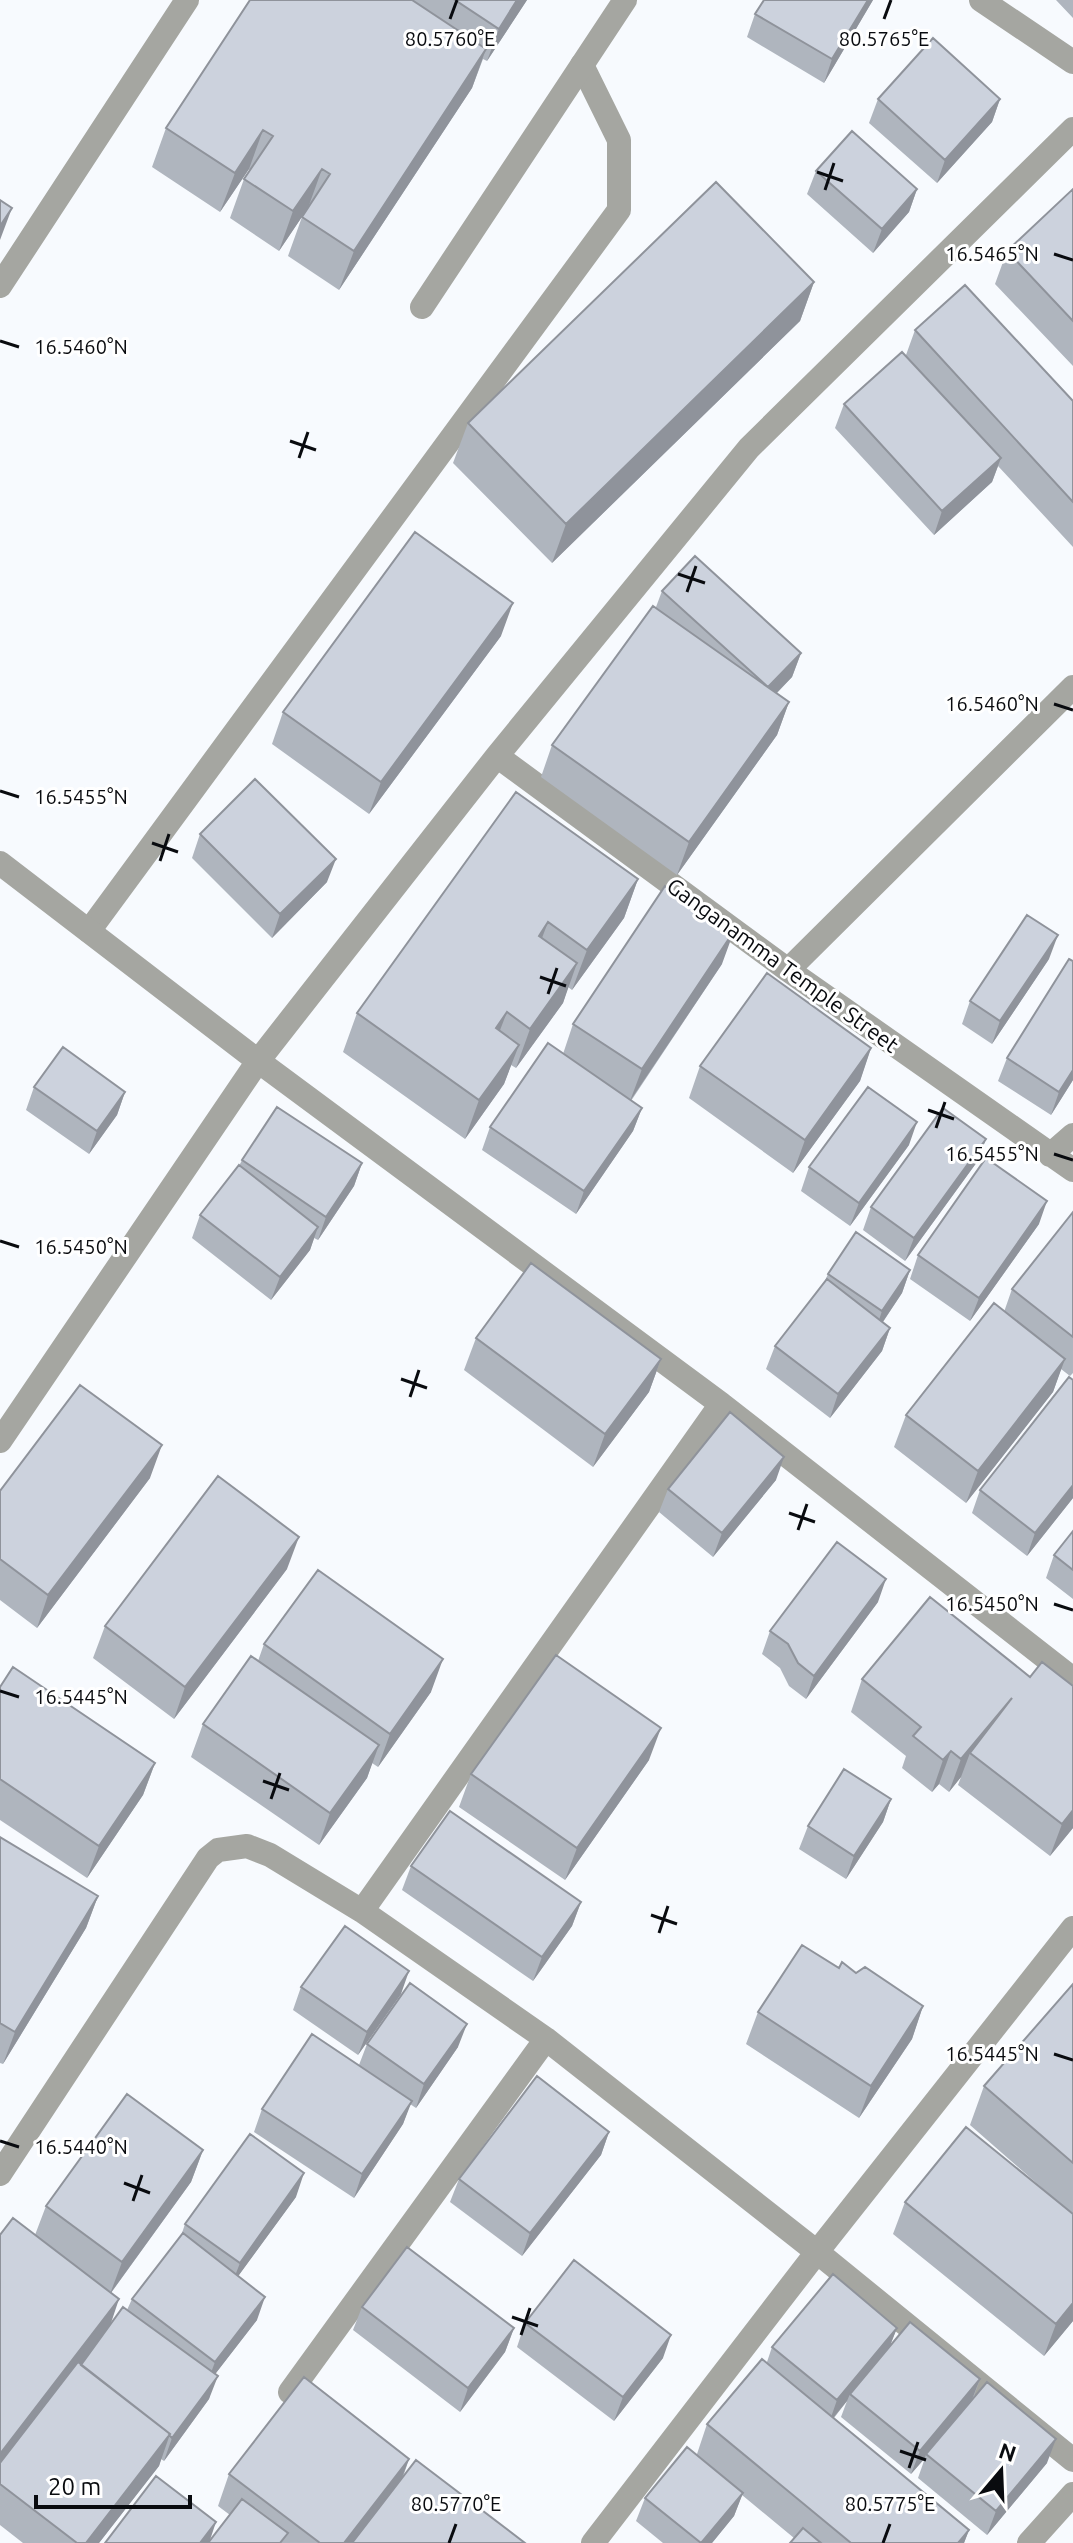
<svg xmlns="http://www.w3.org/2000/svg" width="1073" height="2543" viewBox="0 0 1073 2543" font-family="Ubuntu,sans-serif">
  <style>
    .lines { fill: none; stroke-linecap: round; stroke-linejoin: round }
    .service { stroke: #a5a6a1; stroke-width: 24 }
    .minor { stroke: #a5a6a1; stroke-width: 24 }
    .wall { fill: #afb5be }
    .shaded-wall { fill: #8f939b }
    .building { fill: #ccd2dd; stroke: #8f939b; stroke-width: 2 }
    .ticks { fill: none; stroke: #090b0f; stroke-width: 3 }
    .labels { text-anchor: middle; stroke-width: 6; stroke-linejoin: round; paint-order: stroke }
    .street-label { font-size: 22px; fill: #090b0f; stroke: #fff }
    .ticks-label { font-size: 20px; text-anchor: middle; fill: #090b0f; stroke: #fff; stroke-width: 6; stroke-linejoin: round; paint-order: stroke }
  </style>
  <rect width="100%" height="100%" fill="#f7fafe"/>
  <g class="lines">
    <path class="service" d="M89 931 619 210V140L582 65"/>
    <path class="minor" d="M981 0 1073 62
      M1073 129 749 448 497 756 258 1061 721 1404 1073 1679
      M0 286 187 0
      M422 307 625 0
      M497 756 788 970 1073 1170
      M0 863 258 1061 0 1441
      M788 970 1073 687
      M1050 1155 1073 1135
      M362 1911 721 1404
      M0 2174 208 1858 218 1850 247 1846 270 1855 362 1911 546 2039 817 2252 1073 2460
      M290 2392 546 2039
      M593 2543 817 2252 1073 1928
      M1029 2543 1073 2494"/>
  </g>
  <path class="wall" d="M250 0H527L487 61 483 59 472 88 339 290 288 256 302 217 305 212 279 251 230 218 244 179 250 170 249 169 220 212 152 167 166 128Z
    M873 0 824 83 747 37 755 14Z
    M1056 0H1073V18Z
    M878 99H1000L992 122 937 183 869 123Z
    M816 171 917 189 909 212 873 253 807 194Z
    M1073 189V366L995 284 1007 251Z
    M814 282 800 321 552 563 453 463 468 423Z
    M915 330 1073 401V547L998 466 992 482 934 535 835 428 844 404 906 355Z
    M662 591 801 653 792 677 777 693 789 702 777 735 677 875 541 777 552 745 656 607Z
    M501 636 369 814 272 744 283 712Z
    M200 834 327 882 272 938 192 858Z
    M638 879 624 918 572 990 568 987 563 1003 516 1068 511 1065 504 1084 465 1139 343 1052 357 1013Z
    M1049 959 992 1044 962 1024 970 1001Z
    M722 964 631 1101 642 1108 633 1131 576 1214 482 1150 490 1127 563 1054 573 1024Z
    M871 1048 860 1081 793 1173 689 1098 700 1066Z
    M1007 1058 1073 1080 1051 1115 998 1081Z
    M34 1087 125 1092 117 1115 89 1154 26 1110Z
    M986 1139 977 1162 905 1261 863 1230 871 1207Z
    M909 1145 850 1226 801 1191 809 1167Z
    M242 1160 362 1163 354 1186 318 1240 314 1238 310 1250 271 1300 192 1238 200 1215 239 1166Z
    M1073 1212V1373L1070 1376 1061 1369 1053 1392 966 1503 894 1447 906 1415 1004 1312 1012 1289Z
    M1039 1224 970 1321 910 1279 918 1255Z
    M910 1270 902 1293 883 1322 890 1328 882 1351 830 1418 766 1369 775 1346 824 1283 828 1274Z
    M476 1338 661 1359 649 1392 593 1467 464 1370Z
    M150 1478 37 1628 0 1600V1491Z
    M776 1480 713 1557 659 1512 668 1489Z
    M980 1490 1073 1498 1027 1556 972 1513Z
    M1073 1531V1599L1046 1578 1054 1555Z
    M287 1569 174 1719 93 1658 105 1626Z
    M930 1597 1073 1828 1050 1856 958 1785 961 1777 949 1792 939 1784 932 1792 902 1768 906 1756 851 1712 862 1679Z
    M878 1602 806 1699 789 1686 780 1668 762 1654 770 1631Z
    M264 1644 431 1692 378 1767 372 1763 367 1778 319 1845 191 1757 203 1724 258 1661Z
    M0 1687 155 1763 143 1795 87 1878 0 1820Z
    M649 1760 565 1880 459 1807 471 1774Z
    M891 1799 883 1822 846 1879 799 1849 808 1826Z
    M0 1837 98 1896 86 1928 3 2064 0 2063Z
    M411 1866 581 1902 572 1926 533 1981 402 1890Z
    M839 1968 856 1973 923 2006 912 2039 859 2118 746 2044 758 2012Z
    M1073 1984V2321L1044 2356 893 2234 905 2202 1049 2194 970 2125 984 2086Z
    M301 1987 401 1994 358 2055 293 2010Z
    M367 2044 458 2047 416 2108 410 2104 403 2124 354 2198 254 2132 262 2109 359 2065Z
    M609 2132 601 2155 522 2256 450 2202 459 2179Z
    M203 2150 191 2182 111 2293 110 2326 127 2310 132 2299 181 2236 185 2224 296 2197 238 2276 257 2320 215 2374 209 2399 164 2461 161 2459 159 2466 99 2543H23L0 2525V2235H35L46 2206Z
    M362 2307 514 2328 505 2352 460 2412 353 2330Z
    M525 2323 663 2358 614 2421 517 2347Z
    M897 2328 890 2345 980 2379 973 2399 1047 2463 987 2535 918 2478 925 2458 911 2474 841 2417 847 2401 834 2418 969 2530 964 2543H790L794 2538 742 2495 734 2516 712 2543H663L636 2521 645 2498 697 2454 707 2424 767 2362 772 2347Z
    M409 2459 403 2477 525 2543H105L209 2542 230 2515 218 2506 229 2474Z"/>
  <path class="shaded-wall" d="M517 0H527L487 61 499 29Z
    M868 0H873L824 83 832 59Z
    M486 49 472 88 339 290 354 251Z
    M1000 99 992 122 937 183 945 160Z
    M263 130 249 169 220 212 235 173Z
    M322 169 308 208 279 251 293 211Z
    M917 189 909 212 873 253 882 229Z
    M12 208 0 240V226Z
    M814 282 800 321 552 563 566 524Z
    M1001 458 992 482 934 535 942 511Z
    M513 603 501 636 369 814 381 782Z
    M801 653 792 677 759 711 768 688Z
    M789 702 777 735 677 875 689 842Z
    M336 859 327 882 272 938 280 914Z
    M638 879 624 918 572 990 587 950Z
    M548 922 533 962 539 936Z
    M734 931 722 964 630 1101 642 1069Z
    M1058 935 1049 959 992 1044 1000 1021Z
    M577 963 563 1003 516 1068 530 1029Z
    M507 1012 492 1051 496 1028Z
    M519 1045 504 1084 465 1139 479 1100Z
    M871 1048 860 1081 793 1173 805 1140Z
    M1073 1070V1080L1051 1115 1059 1092Z
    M125 1092 117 1115 89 1154 97 1131Z
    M642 1108 633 1131 576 1214 584 1191Z
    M917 1122 909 1145 850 1226 859 1203Z
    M986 1139 977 1162 905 1261 914 1238Z
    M362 1163 354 1186 318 1240 326 1217Z
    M1047 1201 1039 1224 970 1321 979 1298Z
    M318 1227 310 1250 271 1300 280 1277Z
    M910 1270 902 1293 874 1335 882 1311Z
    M890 1328 882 1351 830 1418 838 1394Z
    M661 1359 649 1392 593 1467 605 1434Z
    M1065 1359 1053 1392 966 1503 978 1471Z
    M162 1445 150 1478 37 1628 48 1595Z
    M784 1457 776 1480 713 1557 722 1533Z
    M1073 1485V1498L1027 1556 1035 1533Z
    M299 1537 287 1569 174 1719 185 1687Z
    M886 1579 878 1602 806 1699 814 1676Z
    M443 1659 431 1692 378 1767 390 1734Z
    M1012 1698 970 1753 961 1777 949 1792 961 1759Z
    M661 1728 649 1760 565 1880 577 1848Z
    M379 1745 367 1778 319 1845 330 1813Z
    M951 1751 939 1784 932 1792 943 1760Z
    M155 1763 143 1795 87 1878 99 1846Z
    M891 1799 883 1822 846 1879 854 1856Z
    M1073 1810V1828L1050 1856 1062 1824Z
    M98 1896 86 1928 3 2064 15 2032Z
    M581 1902 572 1926 533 1981 542 1957Z
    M409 1971 401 1994 358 2055 367 2032Z
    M923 2006 912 2039 859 2118 871 2086Z
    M467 2024 458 2047 416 2108 424 2084Z
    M412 2101 403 2124 354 2198 362 2174Z
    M609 2132 601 2155 522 2256 530 2233Z
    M203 2150 191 2182 110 2294 122 2262Z
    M304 2173 296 2197 231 2286 240 2263Z
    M265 2297 257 2320 206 2386 215 2362Z
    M119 2299 108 2332 0 2471V2454Z
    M1073 2303V2321L1044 2356 1056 2324Z
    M514 2328 505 2352 460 2412 468 2388Z
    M897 2328 888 2351 850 2394 847 2401 829 2423 837 2400Z
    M671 2335 663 2358 614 2421 623 2397Z
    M218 2376 209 2399 164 2461 172 2438Z
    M980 2379 971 2402 926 2454 925 2458 911 2474 920 2451Z
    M170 2434 159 2466 99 2543H86Z
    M1056 2439 1047 2463 987 2535 996 2511Z
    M409 2459 397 2491 357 2543H344Z
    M743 2493 734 2516 712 2543H701Z
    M216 2522 209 2543H200Z
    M969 2530 964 2543H958Z"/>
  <path class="building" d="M250 0H412L486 49 354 251 302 217 330 174 322 169 293 211 244 179 273 136 263 130 235 173 166 128Z
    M455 0H517L499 29Z
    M764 0H868L832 59 755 14Z
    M933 38 1000 99 945 160 878 99Z
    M852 131 917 189 882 229 816 171Z
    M716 182 814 282 566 524 468 423Z
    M1073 189V321L1007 251Z
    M0 200 12 208 0 226Z
    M965 285 1073 401V502L915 330Z
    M902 352 1001 458 942 511 844 404Z
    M415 532 513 603 381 782 283 712Z
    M695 556 801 653 768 687 662 591Z
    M653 606 789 702 689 842 552 745Z
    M255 779 336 859 280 914 200 834Z
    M516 792 638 879 587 950 548 922 539 936 577 963 530 1029 507 1012 496 1028 519 1045 479 1100 357 1013Z
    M665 886 734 931 642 1069 573 1024Z
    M1027 915 1058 935 1000 1021 970 1001Z
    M1069 959 1073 961V1070L1059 1092 1007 1058Z
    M767 973 871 1048 805 1140 700 1066Z
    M548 1043 642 1108 584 1191 490 1127Z
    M63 1047 125 1092 97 1131 34 1087Z
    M868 1087 917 1122 859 1203 809 1167Z
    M277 1107 362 1163 326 1217 242 1160Z
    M943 1108 986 1139 914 1238 871 1207Z
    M986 1158 1047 1201 979 1298 918 1255Z
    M239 1165 318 1227 280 1277 200 1215Z
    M1073 1212V1337L1012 1289Z
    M856 1232 910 1270 882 1311 828 1274Z
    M531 1263 661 1359 605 1434 476 1338Z
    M827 1279 890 1328 838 1394 775 1346Z
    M994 1303 1065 1359 978 1471 906 1415Z
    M1069 1377 1073 1380V1485L1035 1533 980 1490Z
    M80 1385 162 1445 48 1595 0 1559V1491Z
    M730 1412 784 1457 722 1533 668 1489Z
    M218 1476 299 1537 185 1687 105 1626Z
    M1073 1531V1570L1054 1555Z
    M837 1542 886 1579 814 1676 798 1663 788 1644 770 1631Z
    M318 1570 443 1659 390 1734 264 1644Z
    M930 1597 1030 1677 1042 1662 1073 1686V1810L1062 1824 970 1753 1012 1698 961 1759 951 1751 943 1760 913 1736 921 1727 862 1679Z
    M556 1655 661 1728 577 1848 471 1774Z
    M251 1656 379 1745 330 1813 203 1724Z
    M13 1667 155 1763 99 1846 0 1779V1687Z
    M844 1769 891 1799 854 1856 808 1826Z
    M450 1811 581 1902 542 1957 411 1866Z
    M0 1837 98 1896 15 2032 0 2023Z
    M345 1926 409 1971 367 2032 301 1987Z
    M802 1945 839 1968 842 1962 856 1973 865 1967 923 2006 871 2086 758 2012Z
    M410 1983 467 2024 424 2084 367 2044Z
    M1073 1984V2163L984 2086Z
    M312 2034 412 2101 362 2174 262 2109Z
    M537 2076 609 2132 530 2233 459 2179Z
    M127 2094 203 2150 122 2262 46 2206Z
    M966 2127 1073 2214V2303L1056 2324 905 2202Z
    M250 2134 304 2173 240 2263 185 2224Z
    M13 2218 119 2299 0 2454V2235Z
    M183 2233 265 2297 215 2362 132 2299Z
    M407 2247 514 2328 468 2388 362 2307Z
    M574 2260 671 2335 623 2397 525 2323Z
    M833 2274 897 2328 837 2400 772 2347Z
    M123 2307 218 2376 172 2438 169 2435 170 2434 81 2365Z
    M910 2322 980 2379 920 2451 850 2394Z
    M762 2359 969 2530 958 2543H851L707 2424Z
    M78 2362 170 2434 86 2543H77L0 2484V2463Z
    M304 2377 409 2459 344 2543H320L229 2474Z
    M987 2382 1056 2439 996 2511 926 2454Z
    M687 2447 743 2493 701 2543 645 2498Z
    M416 2460 525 2543H352Z
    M156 2476 216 2522 200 2543H105Z
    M242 2499 288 2533 280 2543H208Z
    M803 2528 821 2543H790Z"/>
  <path class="ticks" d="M450 19 457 0M884 19 891 0M817 172 843 181M825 190 834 163M1054 254 1073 260M0 341 19 347M290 441 316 450M299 458 308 432M678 574 705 583M687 592 696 566M1054 704 1073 710M0 791 19 797M152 843 178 852M160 861 169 834M540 977 566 986M548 994 557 968M928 1110 954 1119M936 1128 945 1102M1054 1154 1073 1160M0 1241 19 1247M401 1379 427 1388M410 1397 419 1370M789 1513 815 1522M798 1530 807 1504M1054 1604 1073 1610M0 1691 19 1697M263 1781 289 1790M271 1799 280 1773M651 1915 677 1924M659 1933 668 1906M1054 2054 1073 2060M0 2141 19 2147M124 2183 150 2193M133 2201 142 2175M512 2317 538 2326M521 2335 530 2308M900 2451 926 2460M909 2468 918 2442M449 2543 456 2524M883 2543 890 2524"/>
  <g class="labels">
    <g class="street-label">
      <text transform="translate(783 965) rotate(36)" y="8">Ganganamma Temple Street</text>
    </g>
  </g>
  <g class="ticks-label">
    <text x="450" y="46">80.5760°E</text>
    <text x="884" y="46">80.5765°E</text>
    <text x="992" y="261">16.5465°N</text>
    <text x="81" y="354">16.5460°N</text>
    <text x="992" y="711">16.5460°N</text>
    <text x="81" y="804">16.5455°N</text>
    <text x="992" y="1161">16.5455°N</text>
    <text x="81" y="1254">16.5450°N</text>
    <text x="992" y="1611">16.5450°N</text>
    <text x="81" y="1704">16.5445°N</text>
    <text x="992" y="2061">16.5445°N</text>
    <text x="81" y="2154">16.5440°N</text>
    <text x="456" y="2511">80.5770°E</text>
    <text x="890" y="2511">80.5775°E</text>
  </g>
  <g transform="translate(1001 2471) rotate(19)" stroke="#ffffff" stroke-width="6" paint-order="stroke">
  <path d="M0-6L14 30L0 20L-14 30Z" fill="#090b0f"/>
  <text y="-12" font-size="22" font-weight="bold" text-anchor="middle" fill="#090b0f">N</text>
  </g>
  <path d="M36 2495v12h154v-12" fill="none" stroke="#090b0f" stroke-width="4"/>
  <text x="48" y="2495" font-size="24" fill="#090b0f" stroke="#ffffff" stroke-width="6" paint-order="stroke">20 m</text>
</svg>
